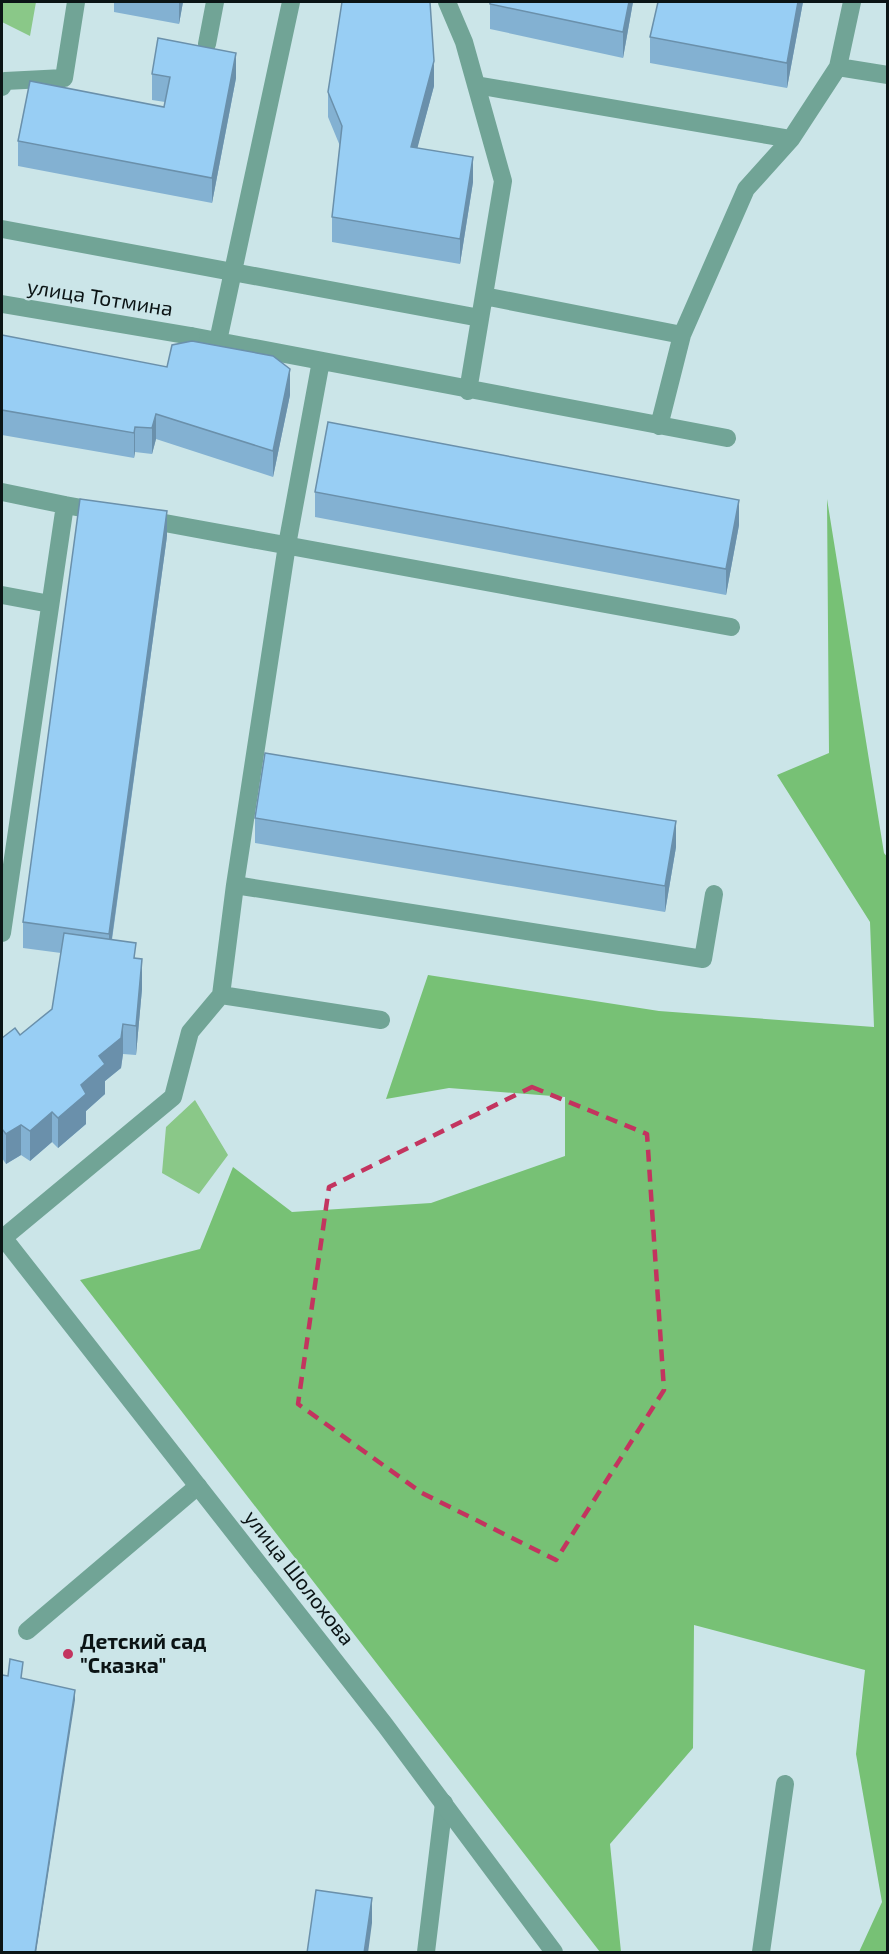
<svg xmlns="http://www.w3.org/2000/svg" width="889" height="1954" viewBox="0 0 889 1954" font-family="'Exo 2',sans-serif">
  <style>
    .green { fill: #8ac888 }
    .forest { fill: #77c175 }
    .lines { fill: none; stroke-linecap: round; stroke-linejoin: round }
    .service { stroke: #71a496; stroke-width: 18 }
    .minor { stroke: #71a496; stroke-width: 18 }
    .wall { fill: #83b1d2 }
    .shaded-wall { fill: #6a90ab }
    .building { fill: #98cef4; stroke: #6a90ab; stroke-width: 1.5 }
    .marked { fill: none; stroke: #c3345f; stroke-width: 4.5; stroke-dasharray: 12 8; stroke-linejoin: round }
    .poi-dot { fill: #c3345f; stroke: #cbe5e8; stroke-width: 2 }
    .labels { text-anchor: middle; stroke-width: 4.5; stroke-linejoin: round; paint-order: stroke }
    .street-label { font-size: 21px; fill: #0b1415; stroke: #cbe5e8 }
    .poi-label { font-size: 21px; font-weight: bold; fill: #0b1415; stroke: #cbe5e8; text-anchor: start }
  </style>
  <rect width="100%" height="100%" fill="#cbe5e8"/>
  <path class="green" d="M2 2H36L30 36 2 22Z
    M195 1100 228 1155 199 1194 162 1173 166 1127Z"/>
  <path class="forest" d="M827 499 884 853 888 858 887 1952H859L882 1902 856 1754 865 1670 694 1625 693 1748 610 1844 621 1952H600L80 1280 200 1249 233 1167 292 1212 431 1203 565 1156V1097L449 1088 386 1099 428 975 659 1011 874 1027 870 922 777 775 829 753Z"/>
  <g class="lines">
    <path class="service" d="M447 2 464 42 503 181 468 391
      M207 44 215 2
      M838 67 852 2
      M476 85 791 139
      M2 87 5 81 64 78 76 2
      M2 229 480 318
      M484 296 682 335
      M191 336 727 438
      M218 341 291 2
      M659 426 682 335 746 189 791 139 838 67 888 75
      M2 492 65 505
      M143 519 731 627
      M2 595 50 604
      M235 885 703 959 714 894
      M2 933 65 505 104 512
      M221 995 381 1020
      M3 1238 173 1097 190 1032 221 995 235 885 287 545 321 361
      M27 1631 198 1486
      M426 1952 444 1803
      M761 1952 785 1784"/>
    <path class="minor" d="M2 304 191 336
      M2 1236 385 1725 554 1952"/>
  </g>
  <path class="wall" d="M114 2H183L179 24 114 12Z
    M490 2H633L623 58 490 29Z
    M803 2 787 88 650 63V37Z
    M152 74 236 78 212 203 18 166V141L164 107 165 102 152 100Z
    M434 86 417 148 473 182 460 264 332 242V217L340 146 328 117V92Z
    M2 335 290 395 273 477 156 439 152 454 135 452 134 458 2 435Z
    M315 492 739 525 726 595 315 517Z
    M167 536 112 940 136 958 142 989 136 1055 123 1054 121 1068 105 1081V1094L86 1111V1124L58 1148 52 1142 30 1161 21 1155 6 1164 2 1158V1038L20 1035 52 1009 61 953 23 948V922Z
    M255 818 676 847 665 912 255 843Z"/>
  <path class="shaded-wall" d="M179 2H183L179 24Z
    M629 2H633L623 58V32Z
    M798 2H803L787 88V63Z
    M236 53V78L212 203V178Z
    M434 61V86L411 172V147Z
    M473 157V182L460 264V239Z
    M290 369V395L273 477V451Z
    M156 414V439L152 454V428Z
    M135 427V452L134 458V433Z
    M739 500V525L726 595V569Z
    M167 511V536L109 959V934Z
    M676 821V847L665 912V886Z
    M142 959V989L136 1055V1026Z
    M123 1024V1054L121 1068 105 1081V1094L86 1111V1124L58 1148V1118L81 1085 99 1056Z
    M52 1112V1142L30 1161V1131Z
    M21 1125V1155L6 1164V1134Z
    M75 1690V1700L36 1953H35Z
    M372 1898V1923L368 1953H364Z"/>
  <path class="building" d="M342 2H430L434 61 411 147 473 157 460 239 332 217 342 126 328 92Z
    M490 2H629L623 32 490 4Z
    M658 2H798L787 63 650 37Z
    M158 38 236 53 212 178 18 141 30 81 164 107 170 77 152 74Z
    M2 335 167 367 172 345 192 341 273 356 290 369 273 451 156 414 152 428 135 427 134 433 2 410Z
    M328 422 739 500 726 569 315 492Z
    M80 499 167 511 109 934 23 922Z
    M265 753 676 821 665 886 255 818Z
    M64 933 136 943 134 958 142 959 136 1026 123 1024 121 1038 99 1056 105 1064 81 1085 86 1094 58 1118 52 1112 30 1131 21 1125 6 1134 2 1129V1038L15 1028 20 1035 52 1009Z
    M10 1659 23 1662 21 1678 75 1690 35 1953H2V1675L8 1676Z
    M316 1890 372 1898 364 1953H307Z"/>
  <path class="marked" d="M532 1087 647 1134 664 1390 556 1560 422 1493 298 1404 329 1187Z"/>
  <circle class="poi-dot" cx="68" cy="1654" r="6"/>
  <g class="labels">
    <g class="street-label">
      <text transform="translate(100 298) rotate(9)" y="7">улица Тотмина</text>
      <text transform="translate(299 1578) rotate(52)" y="7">улица Шолохова</text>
    </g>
    <g class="poi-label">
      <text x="80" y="1649">Детский сад<tspan x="80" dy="24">"Сказка"</tspan></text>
    </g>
  </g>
  <rect width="889" height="1954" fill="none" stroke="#0b1415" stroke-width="6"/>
</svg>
